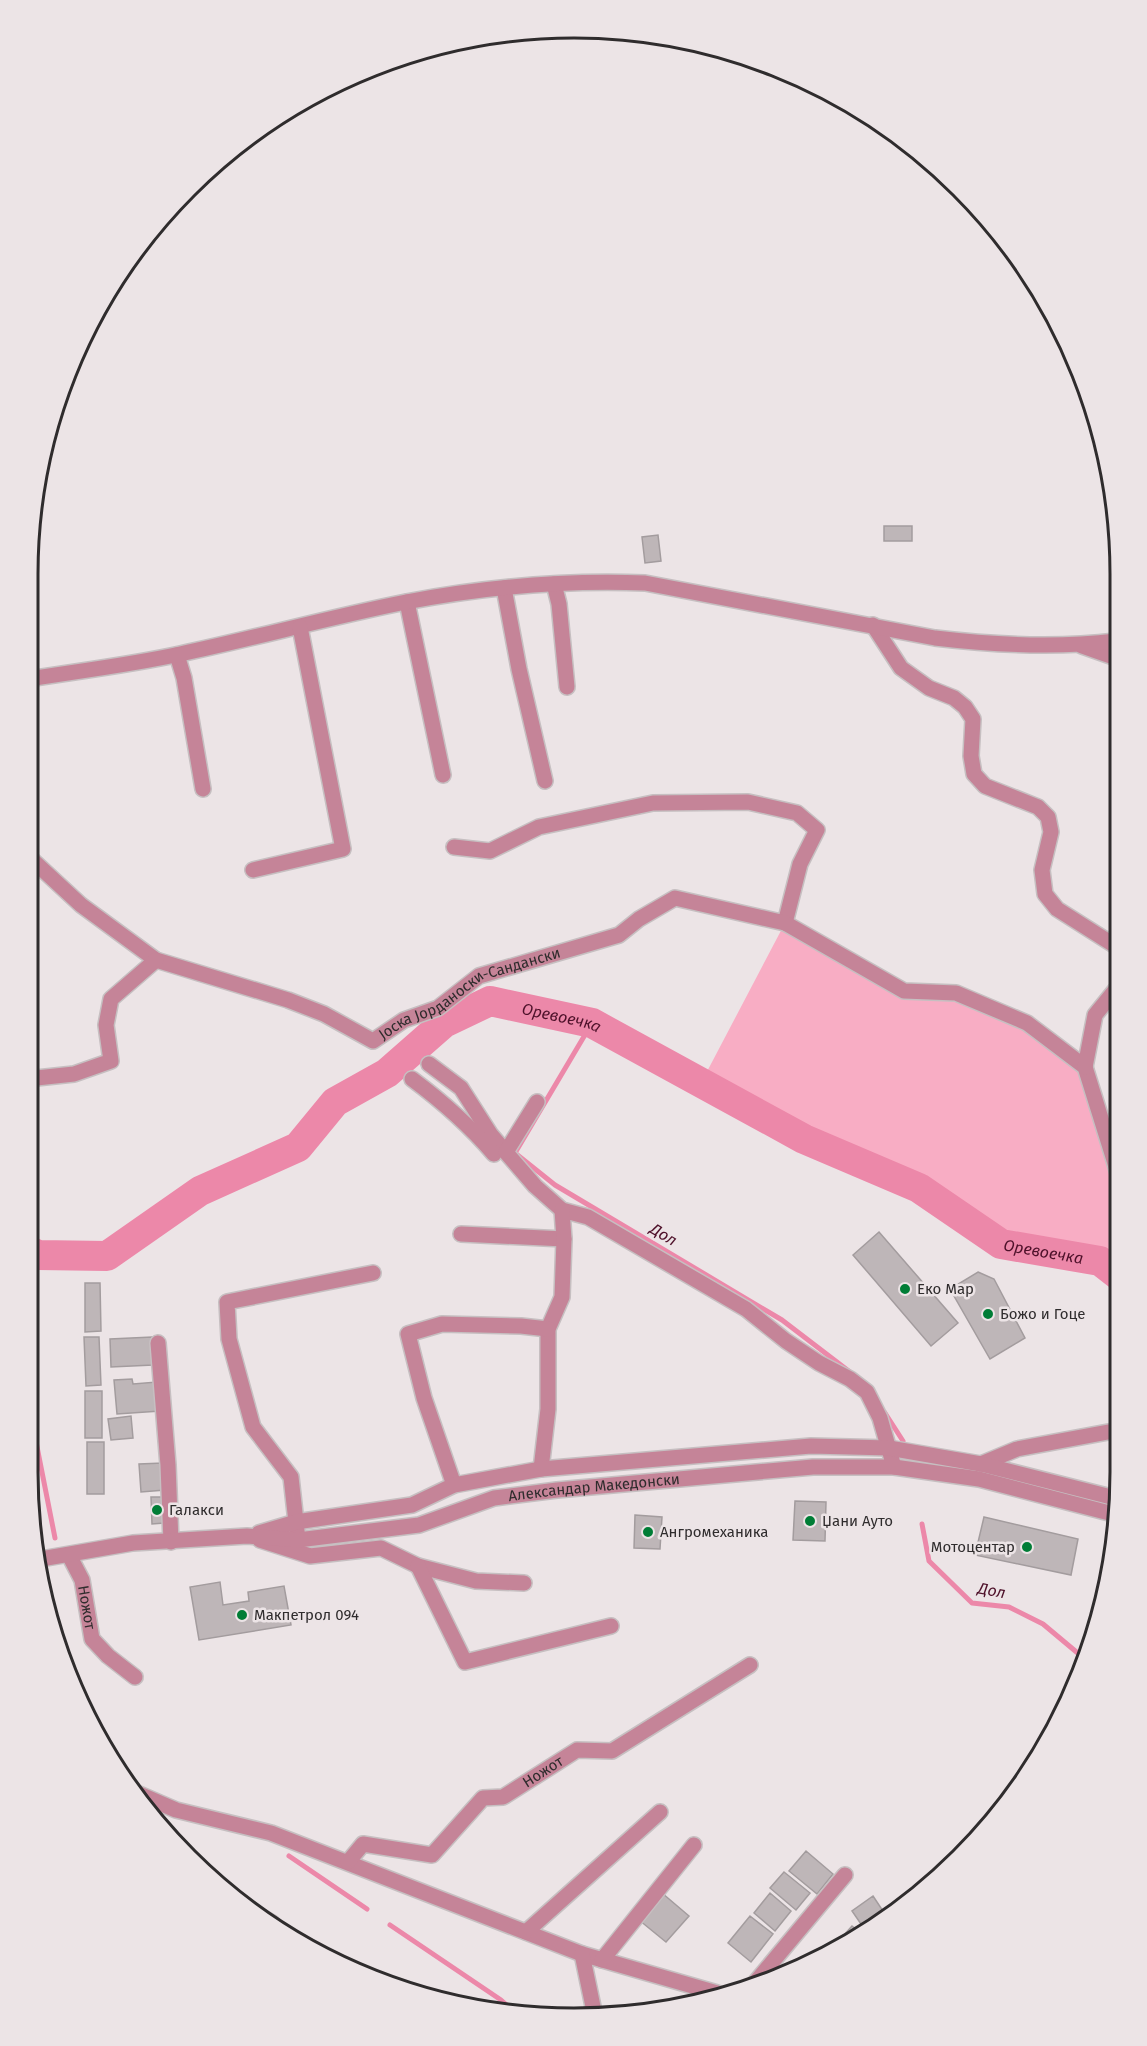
<svg xmlns="http://www.w3.org/2000/svg" width="1147" height="2046" viewBox="0 0 1147 2046" font-family="'Fira Sans',sans-serif">
  <style>
    .green { fill: #f8adc4 }
    .lines { fill: none; stroke-linecap: round; stroke-linejoin: round }
    .stream { stroke: #ec88a9; stroke-width: 5 }
    .river { stroke: #ec88a9; stroke-width: 30 }
    .building { fill: #beb6b8; stroke: #a39c9e; stroke-width: 1.5 }
    .minor-casing { stroke: #c6bfc1; stroke-width: 18 }
    .tertiary-casing { stroke: #c6bfc1; stroke-width: 18 }
    .minor { stroke: #c58498; stroke-width: 15 }
    .tertiary { stroke: #c58498; stroke-width: 15 }
    .poi-dot { fill: #007d36; stroke: #ece4e6; stroke-width: 2 }
    .labels { text-anchor: middle; stroke-width: 5; stroke-linejoin: round; paint-order: stroke }
    .street-label { font-size: 15px; fill: #2f2c2d; stroke: #ece4e6 }
    .poi-label { font-size: 15px; fill: #2f2c2d; stroke: #ece4e6; text-anchor: start }
    .water-label { font-size: 16px; font-style: italic; fill: #4e112a; stroke: #ece4e6 }
    .rim { fill: none; stroke: #2f2c2d; stroke-width: 3 }
  </style>
  <rect width="100%" height="100%" fill="#ece4e6"/>
  <path class="green" d="M785 923 904 991 956 993 1027 1023 1085 1067 1118 1173V1275L1100 1261 1001 1244 919 1188 804 1139 701 1083Z"/>
  <g class="lines">
    <path class="stream" d="M592 1023 515 1153 555 1185 782 1320 850 1372
      M27 1261 38 1255
      M27 1396 55 1538
      M885 1413 903 1441
      M922 1524 929 1561 972 1603 1009 1607 1043 1624 1086 1660
      M289 1856 367 1909
      M390 1925 501 2000 510 2008"/>
    <path class="river" id="s1" d="M27 1250 38 1255 107 1256 200 1191 298 1147 335 1102 387 1073 444 1023 490 1001 592 1023 804 1139 919 1188 1001 1244 1100 1261 1118 1275"/>
  </g>
  <path class="building" d="M884 526H912V541H884Z
    M658 535 661 561 645 563 642 537Z
    M879 1232 958 1323 931 1346 853 1255Z
    M978 1272 994 1279 1025 1338 990 1359 950 1289Z
    M85 1283H100L101 1331 85 1332Z
    M84 1337H99L101 1385 86 1386Z
    M152 1337 153 1365 111 1367 110 1339Z
    M132 1379 133 1384 157 1382 160 1411 117 1414 114 1380Z
    M85 1391H102V1438H85Z
    M131 1416 133 1438 111 1440 108 1419Z
    M87 1442H104V1494H87Z
    M163 1463 165 1490 141 1492 139 1464Z
    M151 1497H163L164 1523 152 1524Z
    M795 1501 826 1502 825 1541 793 1540Z
    M635 1515 662 1517 660 1549 634 1548Z
    M984 1517 1078 1539 1071 1575 975 1555Z
    M220 1582 223 1605 249 1601 248 1592 284 1586 291 1625 199 1640 190 1587Z
    M806 1851 833 1874 817 1894 789 1871Z
    M784 1872 810 1893 796 1910 770 1888Z
    M662 1893 689 1916 666 1942 639 1920Z
    M770 1893 791 1911 775 1931 754 1913Z
    M873 1896 885 1914 863 1927 852 1911Z
    M750 1916 773 1934 751 1962 728 1943Z
    M852 1926 858 1931 834 1946Z"/>
  <g class="lines">
    <g class="minor-casing">
      <g id="minor">
        <path d="M554 584 559 604 567 687"/>
        <path d="M504 588 519 669 545 781"/>
        <path d="M407 602 443 775"/>
        <path d="M873 625 901 668 929 688 954 698 965 707 973 719 971 756 974 774 985 786 1038 807 1048 817 1051 832 1042 870 1045 894 1057 909 1117 947"/>
        <path d="M1082 646 1116 658"/>
        <path d="M177 655 184 678 203 789"/>
        <path d="M28 679C79 671 130 665 180 654 256 638 330 617 406 602 484 587 566 580 645 583L935 638C994 645 1056 648 1116 641"/>
        <path d="M454 847 490 851 539 827 653 803 748 802 797 813 817 830 800 864 785 923"/>
        <path id="s2" d="M28 856 81 905 156 960 288 1000 324 1014 373 1041 404 1020 438 1008 479 976 619 935 639 919 675 898 785 923 904 991 956 993 1027 1023 1085 1067 1118 1173"/>
        <path d="M253 870 343 849 300 627"/>
        <path d="M429 1064 461 1088 491 1135 535 1186 562 1210 588 1217 746 1309 786 1341 819 1363 850 1379 867 1392 880 1418 894 1467"/>
        <path d="M1085 1067 1095 1015 1117 988"/>
        <path d="M27 1079 74 1074 111 1061 106 1025 111 999 156 960"/>
        <path d="M412 1079C443 1102 469 1125 494 1154"/>
        <path d="M506 1152 537 1102"/>
        <path d="M461 1234 564 1239"/>
        <path d="M158 1343 168 1465 171 1542"/>
        <path d="M541 1469 548 1409V1329L562 1297 564 1239 562 1210"/>
        <path d="M454 1485 424 1398 408 1334 442 1324 521 1326 548 1329"/>
        <path d="M260 1540 310 1556 381 1548 418 1566 476 1581 524 1583"/>
        <path d="M298 1540 291 1477 253 1427 229 1339 227 1302 373 1273"/>
        <path id="s3" d="M69 1555 82 1580 92 1639 108 1656 135 1677"/>
        <path d="M418 1566 465 1662 611 1626"/>
        <path d="M132 1791 176 1810 271 1833 582 1954 717 1993"/>
        <path id="s4" d="M348 1862 363 1844 432 1855 483 1798 503 1797 577 1750 612 1751 750 1665"/>
        <path d="M255 1913 272 1923 271 1927"/>
        <path d="M526 1932 660 1812"/>
        <path d="M582 1954 595 2016"/>
        <path d="M602 1960 694 1845"/>
        <path d="M754 1984 845 1875"/>
      </g>
    </g>
    <g class="tertiary-casing">
      <g id="tertiary">
        <path d="M981 1464 1017 1449 1119 1430"/>
        <path d="M259 1533 296 1522 412 1505 454 1485 541 1469 811 1446 889 1448 981 1464 1119 1499"/>
        <path id="s5" d="M41 1559 133 1543 247 1536 298 1540 419 1525 494 1498 557 1490 813 1467H894L979 1479 1117 1515"/>
      </g>
    </g>
    <use href="#minor" class="minor"/>
    <use href="#tertiary" class="tertiary"/>
  </g>
  <g class="poi-dot">
    <circle cx="905" cy="1289" r="6"/>
    <circle cx="988" cy="1314" r="6"/>
    <circle cx="157" cy="1510" r="6"/>
    <circle cx="810" cy="1521" r="6"/>
    <circle cx="648" cy="1532" r="6"/>
    <circle cx="1027" cy="1547" r="6"/>
    <circle cx="242" cy="1615" r="6"/>
  </g>
  <g class="labels">
    <g class="street-label">
      <text dy="5" stroke="none"><textPath href="#s2" startOffset="507">Јоска Јорданоски-Сандански</textPath></text>
      <text dy="5" stroke="none"><textPath href="#s5" startOffset="561">Александар Македонски</textPath></text>
      <text dy="5" stroke="none"><textPath href="#s3" startOffset="56">Ножот</textPath></text>
      <text dy="5" stroke="none"><textPath href="#s4" startOffset="237">Ножот</textPath></text>
    </g>
    <g class="poi-label">
      <text x="917" y="1294">Еко Мар</text>
      <text x="1000" y="1319">Божо и Гоце</text>
      <text x="169" y="1515">Галакси</text>
      <text x="822" y="1526">Џани Ауто</text>
      <text x="660" y="1537">Ангромеханика</text>
      <text x="1015" y="1552" text-anchor="end">Мотоцентар</text>
      <text x="254" y="1620">Макпетрол 094</text>
    </g>
    <g class="water-label">
      <text dy="6" stroke="none"><textPath href="#s1" startOffset="620">Оревоечка</textPath></text>
      <text transform="translate(664 1234) rotate(31)" y="6">Дол</text>
      <text dy="6" stroke="none"><textPath href="#s1" startOffset="1160">Оревоечка</textPath></text>
      <text transform="translate(992 1590) rotate(11)" y="6">Дол</text>
    </g>
  </g>
  <path d="M0 0H1147V2046H0ZM574 38H574A536 536 0 0 1 1110 574V1472A536 536 0 0 1 574 2008H574A536 536 0 0 1 38 1472V574A536 536 0 0 1 574 38Z" fill="#ece4e6" fill-rule="evenodd"/>
  <path class="rim" d="M574 38H574A536 536 0 0 1 1110 574V1472A536 536 0 0 1 574 2008H574A536 536 0 0 1 38 1472V574A536 536 0 0 1 574 38Z"/>
</svg>
